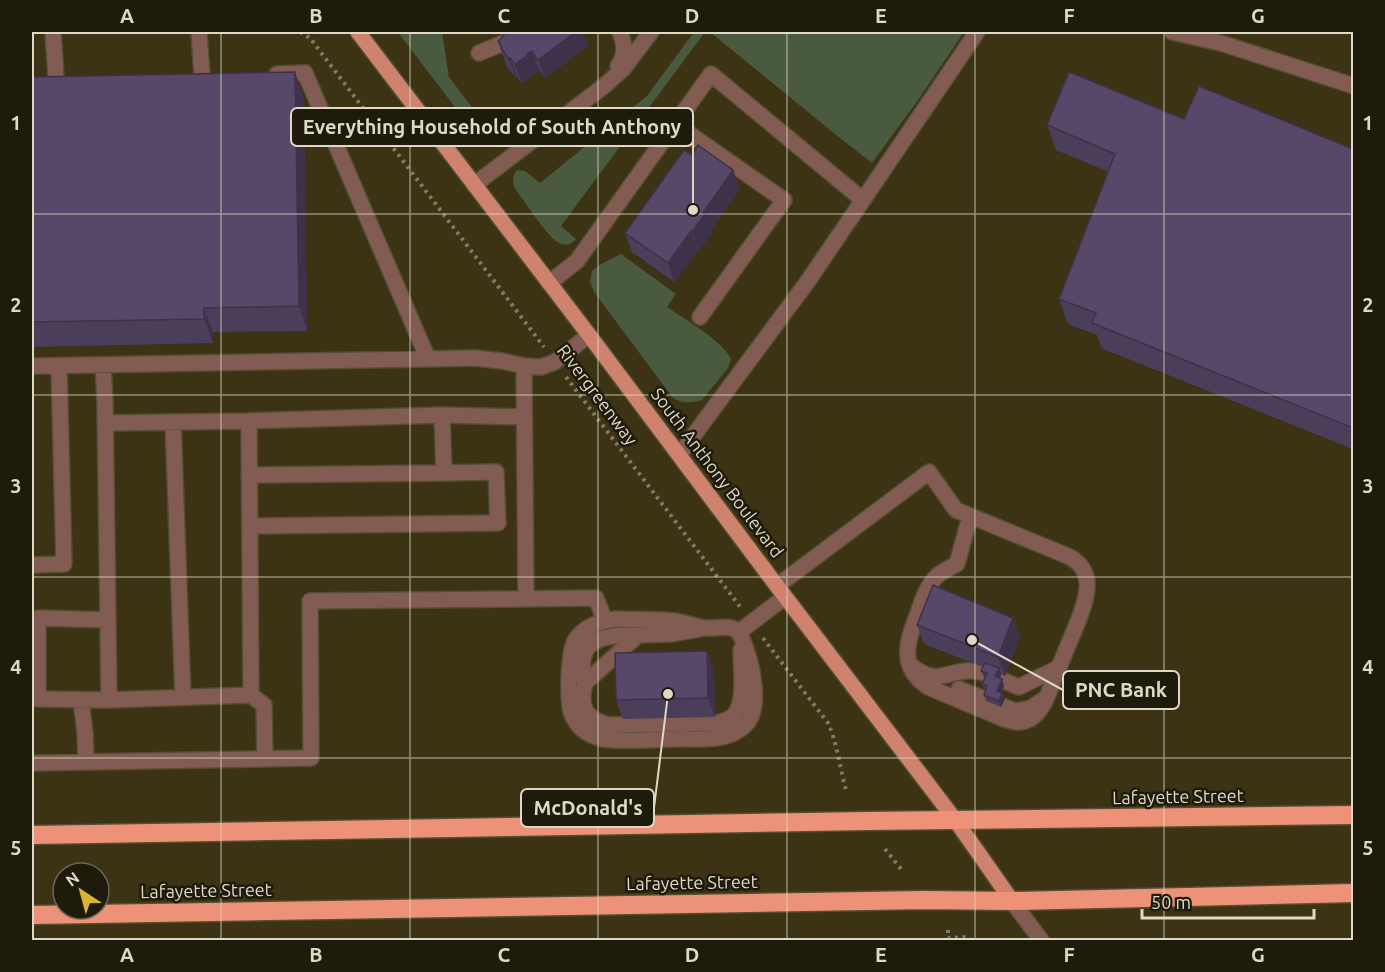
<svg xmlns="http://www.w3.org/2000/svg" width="1385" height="972" viewBox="0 0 1385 972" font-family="Ubuntu,sans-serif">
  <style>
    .green { fill: #4a5a3e }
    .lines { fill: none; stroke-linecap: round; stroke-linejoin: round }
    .minor-casing { stroke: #554e30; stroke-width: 18 }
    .major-casing { stroke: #554e30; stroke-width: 18 }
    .highway-casing { stroke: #554e30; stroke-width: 21 }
    .path { stroke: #827b61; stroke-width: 4; stroke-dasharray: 3 4.5; stroke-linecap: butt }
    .minor { stroke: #825c52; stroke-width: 15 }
    .major { stroke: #cf836e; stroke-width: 15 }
    .highway { stroke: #ed9278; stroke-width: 18 }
    .wall { fill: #4b3e5a }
    .shaded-wall { fill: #3d324a }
    .building { fill: #574869; stroke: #3d324a; stroke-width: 1.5 }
    .grid { fill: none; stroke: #ded9c7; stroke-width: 1.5; stroke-opacity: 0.55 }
    .labels { text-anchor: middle; stroke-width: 5; stroke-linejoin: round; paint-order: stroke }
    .street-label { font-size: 18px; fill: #ded9c7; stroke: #1e1b0d }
    .leader { fill: none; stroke: #ded9c7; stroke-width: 2 }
    .callout-dot { fill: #ded9c7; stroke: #1e1b0d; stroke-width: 2 }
    .callout { fill: #1e1b0d; stroke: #ded9c7; stroke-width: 2 }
    .callout-label { font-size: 20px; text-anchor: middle; font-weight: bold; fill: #ded9c7 }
    .neatline { fill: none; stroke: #ded9c7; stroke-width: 2 }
    .grid-label { font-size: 20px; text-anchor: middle; font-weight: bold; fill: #ded9c7 }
  </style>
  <rect width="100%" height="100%" fill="#3b3313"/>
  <path class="green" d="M399 32H442L449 77 496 139 509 130H512L513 133C504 141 495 151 484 145L400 35Z
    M694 32H705L561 226 576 239C571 245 566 246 559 243 549 239 524 201 516 190 512 183 512 176 517 170L525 171 540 183 647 96Z
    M710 32H964L916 103 872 163 835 134Z
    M621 254 676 294 667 307C684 319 722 340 731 359L728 368 702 400C691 403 683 404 673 398L594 292 590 282 592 271 601 264Z"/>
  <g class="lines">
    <g class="minor-casing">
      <path id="minor" d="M53 32 56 78
        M199 32 202 76
        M1172 32 1224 44 1354 86
        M479 53 530 32
        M618 66C626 55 625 44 620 32
        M277 74 305 73 428 359
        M675 124 711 74 863 200
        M474 185 604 86 623 69 651 32
        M549 283 577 261 675 124 784 200 700 317
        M103 365 105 401 109 700 38 699V618L108 620
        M32 366 475 358 502 361 524 366 541 367 555 362 589 335
        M524 366 526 599
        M442 415 524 417
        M249 421 442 415 444 473 249 475
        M173 422 183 697
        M105 423 249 421 251 695 109 700
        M679 455 808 281 977 32
        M250 526 498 523 496 472 444 473
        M32 565 64 564 59 366
        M777 586 929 472 956 510 1070 557C1080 563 1086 570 1087 582 1089 603 1070 638 1063 658 1056 673 1051 690 1043 705 1040 710 1035 716 1030 719 1021 724 1013 722 1004 719L928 687C898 667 907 641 918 613 922 601 926 589 934 579 940 572 949 568 957 564L970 516
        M616 619C635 620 655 619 675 621 685 622 695 627 706 628 716 629 729 624 737 631 744 637 752 668 753 678 755 691 757 710 748 722 742 729 734 734 726 736 710 741 692 738 676 739 652 739 626 742 603 739 595 737 588 734 582 729 578 725 574 720 572 715 567 702 568 650 576 639 585 626 601 621 616 619Z
        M699 629 671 634 638 635 585 683C579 707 585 719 609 725L717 723C723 721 730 720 734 715 746 703 741 667 741 650
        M739 632 785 597
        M912 666C938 688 949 668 975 671 990 673 1005 682 1019 687L1058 668
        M585 683C573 639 603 634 638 635
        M959 689 1015 711 1031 708 1043 700
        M251 695 264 705 265 759
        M81 700 85 733 86 762
        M32 763 311 758 310 601 596 598 605 621
        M1012 901 1041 940"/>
    </g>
    <g class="major-casing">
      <path id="major" d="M358 32 589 335 777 586 956 821 1012 901"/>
    </g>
    <g class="highway-casing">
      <path id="highway" d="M32 835 867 821 1354 815
        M32 915 924 900 1012 901 1354 893"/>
    </g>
    <path class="path" d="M300 32 310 38 544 347
      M566 377 741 608
      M763 638 828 723C837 742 840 769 846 790
      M885 849 901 869
      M948 930V938L964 937 972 940"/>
    <use href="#minor" class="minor"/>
    <use href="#major" class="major"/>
    <use href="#highway" class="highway"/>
  </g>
  <path class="wall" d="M508 32H583L588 46 545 78 539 70 535 73V74L522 83 517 77 516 78 507 67 498 41 502 38Z
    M32 77 304 97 307 331 213 332V343L32 347Z
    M1184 119 1353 149V449L1101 348 1097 335 1068 324 1059 299 1109 172 1056 150 1047 125Z
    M692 155 733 170 740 189 711 230 712 233 699 251 698 250 674 282 632 252 625 233Z
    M1013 618 1020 637 1005 676 1001 674 1000 678 1002 679 1004 686 1002 692 1005 699 1001 707 986 701 984 695 985 691 982 684 985 678 984 677 981 671 983 667 924 644 917 625Z
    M714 670 715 717 623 719 616 700Z"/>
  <path class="shaded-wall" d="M575 32H583L588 46 545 78 538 60Z
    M532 51 539 70 535 73V74L522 83 515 64Z
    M510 58 517 77 516 78 509 59Z
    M295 72 304 97 307 331 299 306Z
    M733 170 740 189 711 230 712 233 699 251 692 232 703 213Z
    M691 231 698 250 674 282 668 263Z
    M204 308 213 332V343L204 319Z
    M1013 618 1020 637 1005 676 998 657Z
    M707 651 714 670 715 717 708 698Z
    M999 668 1001 675 998 683 995 676Z
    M1002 679 1004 686 1000 697 997 691Z
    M1002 693 1005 699 1001 707 999 701Z"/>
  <path class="building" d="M508 32H575L538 60 532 51 527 54 528 55 515 64 510 58 509 59 501 48 502 47 498 41 503 37 502 36Z
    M295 72 299 306 204 308V319L32 322V77Z
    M1069 72 1184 119 1199 86 1353 149V428L1092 323 1096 313 1059 299 1115 154 1047 125Z
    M698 145 733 170 703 213 705 214 692 232 691 231 668 263 625 233 684 150 692 155Z
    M933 585 1013 618 998 657 917 625Z
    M707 651 708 698 616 700 615 653Z
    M985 663 999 668 995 676 1002 679 997 691 1002 693 999 701 984 695 987 686 982 684 987 673 981 671Z"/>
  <path class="grid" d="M221 32V940M410 32V940M598 32V940M787 32V940M975 32V940M1164 32V940M32 214H1354M32 395H1354M32 577H1354M32 758H1354"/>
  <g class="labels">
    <g class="street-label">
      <text transform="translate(597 395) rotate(53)" y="6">Rivergreenway</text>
      <text transform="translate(717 473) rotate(53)" y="6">South Anthony Boulevard</text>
      <text transform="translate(1178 797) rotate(-1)" y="6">Lafayette Street</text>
      <text transform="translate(692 883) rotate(-1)" y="6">Lafayette Street</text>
      <text transform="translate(206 891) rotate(-1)" y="6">Lafayette Street</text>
    </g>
  </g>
  <path class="leader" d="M693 210L693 127M972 640L1063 690M668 694L654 808"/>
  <g class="callout-dot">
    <circle cx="693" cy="210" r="6"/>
    <circle cx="972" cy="640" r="6"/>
    <circle cx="668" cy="694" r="6"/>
  </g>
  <g class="callout">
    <rect x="291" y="108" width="402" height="38" rx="6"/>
    <rect x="1063" y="671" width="116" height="38" rx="6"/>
    <rect x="521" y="789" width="133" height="38" rx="6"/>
  </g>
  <g class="callout-label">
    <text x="492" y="134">Everything Household of South Anthony</text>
    <text x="1121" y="697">PNC Bank</text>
    <text x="588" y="815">McDonald's</text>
  </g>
  <rect width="1385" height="972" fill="none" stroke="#1e1b0d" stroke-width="66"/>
  <g transform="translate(81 891) rotate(324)"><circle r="28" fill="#1e1b0d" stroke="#6b6757" stroke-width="1.5"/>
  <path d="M0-4.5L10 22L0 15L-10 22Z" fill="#ddb133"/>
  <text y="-9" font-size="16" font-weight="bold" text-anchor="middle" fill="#ded9c7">N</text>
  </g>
  <path d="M1142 909v9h172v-9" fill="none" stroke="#ded9c7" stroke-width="3"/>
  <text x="1151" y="909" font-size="18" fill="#ded9c7" stroke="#1e1b0d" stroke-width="4.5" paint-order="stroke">50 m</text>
  <rect x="33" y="33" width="1319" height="906" class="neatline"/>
  <g class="grid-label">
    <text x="127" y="23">A</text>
    <text x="316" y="23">B</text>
    <text x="504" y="23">C</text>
    <text x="692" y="23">D</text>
    <text x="881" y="23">E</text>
    <text x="1069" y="23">F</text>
    <text x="1258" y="23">G</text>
    <text x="16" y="130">1</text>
    <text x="1368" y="130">1</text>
    <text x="16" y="312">2</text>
    <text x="1368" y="312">2</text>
    <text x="16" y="493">3</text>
    <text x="1368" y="493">3</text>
    <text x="16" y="674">4</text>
    <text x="1368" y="674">4</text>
    <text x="16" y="855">5</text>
    <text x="1368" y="855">5</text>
    <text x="127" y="962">A</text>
    <text x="316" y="962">B</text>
    <text x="504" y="962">C</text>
    <text x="692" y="962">D</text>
    <text x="881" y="962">E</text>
    <text x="1069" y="962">F</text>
    <text x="1258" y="962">G</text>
  </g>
</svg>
